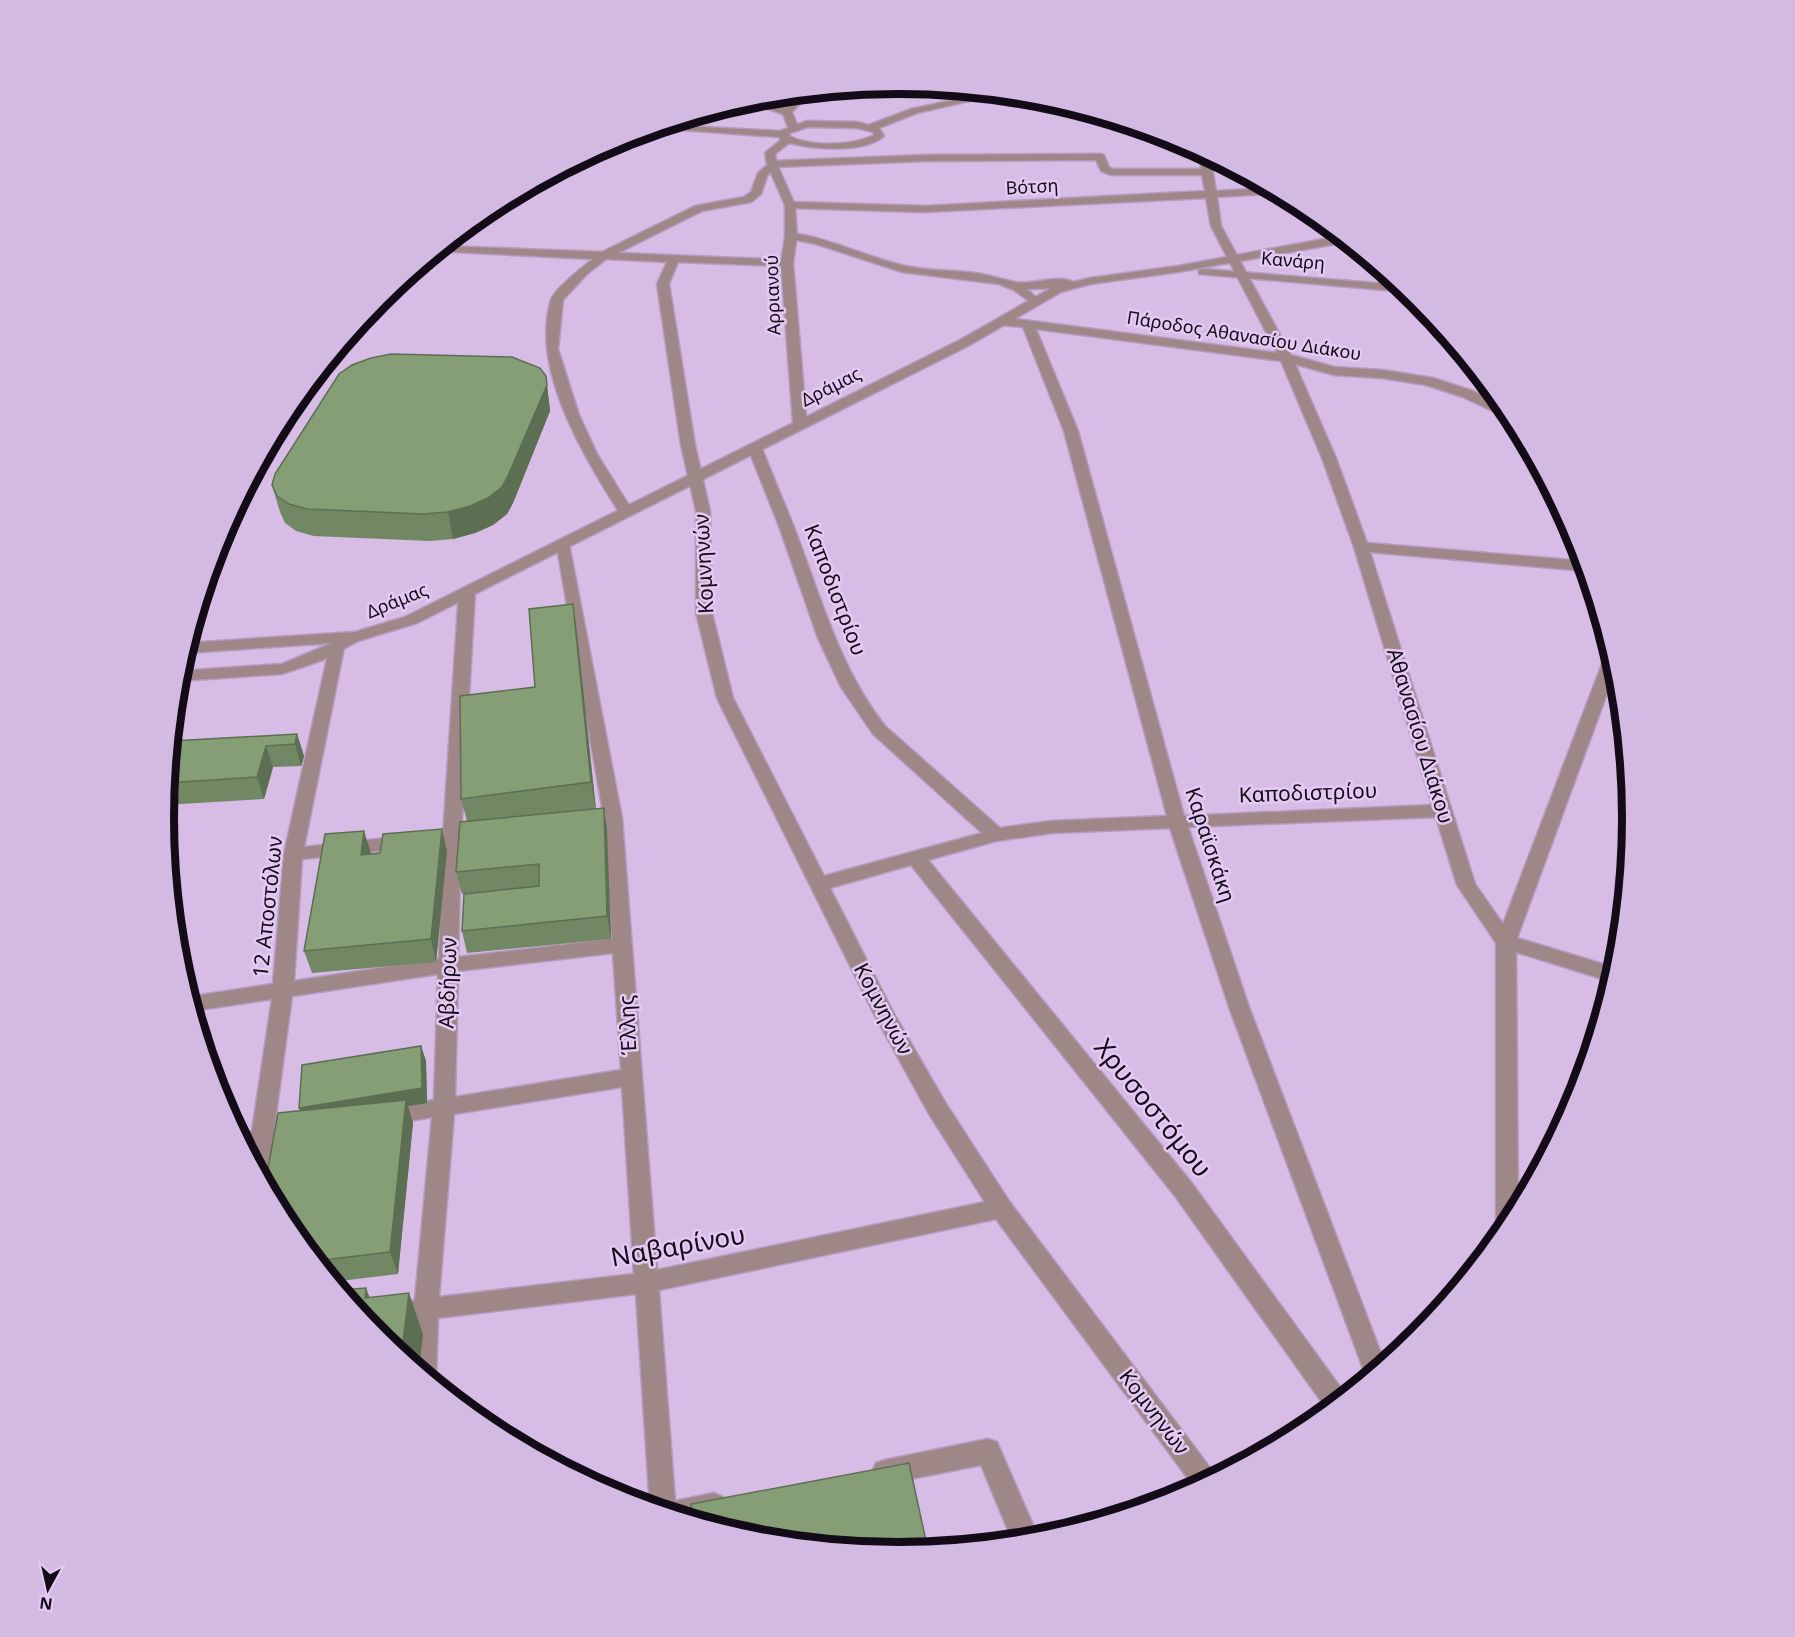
<svg xmlns="http://www.w3.org/2000/svg" width="1795" height="1637" viewBox="0 0 1795 1637" font-family="'Noto Sans',sans-serif">
  <style>
    .lines { fill: none; stroke-linecap: round; stroke-linejoin: round }
    .minor-casing { stroke: #b49cc1; stroke-width: 3 }
    .tertiary-casing { stroke: #b49cc1; stroke-width: 3 }
    .minor { fill: #9f8788; fill-rule: evenodd }
    .tertiary { fill: #9f8788; fill-rule: evenodd }
    .wall { fill: #728865 }
    .shaded-wall { fill: #5d6f53 }
    .building { fill: #859e76; stroke: #5d6f53; stroke-width: 1.5 }
    .labels { text-anchor: middle; stroke-width: 5; stroke-linejoin: round; paint-order: stroke }
    .far-street-label { font-size: 18px; fill: #140b19; stroke: #e4c9f3 }
    .street-label { font-size: 21px; fill: #140b19; stroke: #e4c9f3 }
    .near-street-label { font-size: 26px; fill: #140b19; stroke: #e4c9f3 }
    .rim { fill: none; stroke: #140b19; stroke-width: 8 }
  </style>
  <rect width="100%" height="100%" fill="#d7bce6"/>
  <g class="lines">
    <g class="minor-casing">
      <path id="minor" d="M810 93 792 112 798 127 793 130 788 127 783 114 745 101 754 98 785 108 800 94Z
        M1200 151 1210 157 1216 191 1269 188 1278 193 1217 197 1221 226 1291 355 1334 367 1382 370 1433 378 1473 391 1505 407 1512 417H1505L1463 397 1426 385 1382 378 1334 375 1295 364 1336 458 1367 543 1583 561 1585 571 1370 552 1475 884 1503 924 1602 664 1603 654 1610 649 1616 669 1517 938 1616 968 1612 982 1516 952 1518 1208 1508 1227 1499 1236 1496 1229V943L1457 885 1436 817 1188 827 1249 1007 1385 1364 1367 1379 1229 1007 1170 828 1052 833 996 841 928 860 1191 1182 1346 1395 1328 1411 1175 1196 911 865 830 888 893 1012 945 1102 1009 1201 1217 1477 1195 1488 996 1219 659 1290 675 1501 714 1493 723 1497 727 1506 723 1515 698 1522 650 1507 636 1294 438 1318 436 1375 433 1383 412 1366 414 1320 408 1317 404 1310 408 1303 415 1300 432 1117 387 1125 379 1122 376 1116 379 1110 434 1100 438 974 292 996 274 1129 279 1131 282 1137 279 1143 272 1146 268 1171 265 1177 261 1179 248 1155 249 1150H246L238 1135 252 1131 272 999 192 1011 188 997 273 984 284 854 330 645H342L344 648 304 847 405 836 411 838 414 842 411 846 405 848 302 859 294 981 439 959 443 837 459 591 467 586 475 591 461 837 458 957 612 939 604 818 556 542 563 538 568 539 622 818 657 1270 985 1202 929 1114 874 1014 717 698 696 613V511L681 445 657 284 667 262 606 259 587 274 563 300 558 349 579 415 597 454 633 512 626 516 619 512C584 456 530 369 551 300 554 289 583 267 593 259L436 251 443 246 602 252 695 206 744 197 751 192 758 173 772 161 927 155 1100 154 1104 155 1109 167 1113 169H1201ZM1096 160 1101 171 1111 175H1202L1205 191 925 206 790 202 785 205 790 208 925 212 1206 198 1211 226 1277 353 1001 317 995 321 1001 325 1023 327 1064 431 1167 816 1052 821 1000 828 885 726C841 670 823 604 798 538 787 508 773 478 762 448L755 444 748 448 779 526 818 638 841 687 873 734 982 833 824 876 733 698 712 613 710 511 695 445 669 284 678 262 787 266 793 263 787 260 618 253 702 211 751 202 761 194 767 176 775 167 927 161ZM1036 329 1281 361 1322 458 1354 547 1432 805 1184 816 1078 431ZM613 953 621 1070 455 1097 458 971ZM622 1087 634 1274 439 1297 454 1114Z
        M791 233C830 238 864 256 901 265 925 271 950 270 975 273 989 275 1001 279 1015 282 1034 286 1062 271 1078 285 1072 290 1039 288 1027 289L1040 301 1034 305 1014 290 999 284 902 272 816 244 787 238V234Z
        M988 1439 997 1442 1039 1539 1013 1542 981 1465 885 1484 876 1481 872 1472 876 1463 885 1460Z"/>
    </g>
    <g class="tertiary-casing">
      <path id="tertiary" d="M987 93 1000 94 917 113 879 128 884 136C864 154 814 149 789 143L775 154 777 164 795 205 797 236 793 263 806 417 960 340 1053 287 1090 278 1178 266 1340 236 1347 242 1178 272 1090 284 1061 292 968 346 417 623 358 641 323 660 282 674 177 681 178 671 282 664 332 643 185 653 187 643 355 632 405 617 793 423 781 263 785 236V205L767 164 765 153 781 140 779 137 654 128 667 125 780 131 807 121 857 122 869 125 911 109ZM808 127 857 128 873 132 874 135C852 146 811 147 789 136L790 133Z
        M1203 269 1400 285 1408 292 1199 274V270Z
        M296 400 300 403 290 417H283Z"/>
    </g>
    <use href="#minor" class="minor"/>
    <use href="#tertiary" class="tertiary"/>
  </g>
  <path class="wall" d="M546 376 550 411 513 503 507 514 493 525 475 533 453 539 430 541 314 536 296 531 285 523 280 512 272 485Z
    M577 632 596 809 604 808 607 830 611 939 467 953 462 931 464 894H462L456 872 467 821 461 799 535 687Z
    M297 734 304 756 301 766 273 767 264 799 164 805 171 741Z
    M364 831 370 854 447 851 436 962 312 973 304 951Z
    M421 1046 426 1061 427 1103 408 1106 413 1123 398 1274 332 1282 287 1226 300 1111 299 1108Z"/>
  <path class="shaded-wall" d="M546 376 550 411 513 503 507 514 493 525 475 533 453 539 448 512Z
    M573 604 577 632 596 811 591 782Z
    M297 734 304 756 301 766 295 744Z
    M266 746 273 767 264 799 257 777Z
    M604 808 607 830 611 939 607 916Z
    M442 829 447 851 436 962 431 939Z
    M364 831 371 853 367 877 361 855Z
    M421 1046 426 1061 427 1103 408 1106 413 1123 398 1274 390 1252 305 1123 299 1108Z
    M366 1288 382 1329 365 1298Z
    M409 1293 423 1334 419 1371 401 1357Z"/>
  <path class="building" d="M391 354 512 357 540 368 546 376 547 385 508 476 502 487 488 498 470 506 448 512 424 514 307 509 289 504 277 496 272 485 275 474 339 374 352 365 371 358Z
    M573 604 591 782 461 799 460 696 535 687 529 609Z
    M297 734 295 744 266 746 257 777 167 783 171 741Z
    M604 808 607 916 462 931 464 894 539 886V864L456 872 460 822Z
    M442 829 431 939 304 951 325 834 364 831 361 855 380 853 383 834Z
    M421 1046 422 1088 299 1108 302 1065Z
    M406 1100 390 1252 315 1261 287 1226 265 1185 278 1113Z
    M366 1288 365 1298 409 1293 401 1357 378 1338 339 1290Z
    M909 1463 928 1550 897 1553 754 1539 693 1520 691 1504Z"/>
  <g class="labels">
    <g class="far-street-label">
      <text transform="translate(1032 187) rotate(-3)" y="6">Βότση</text>
      <text transform="translate(1293 261) rotate(5)" y="6">Κανάρη</text>
      <text transform="translate(773 295) rotate(-92)" y="6">Αρριανού</text>
      <text transform="translate(1244 336) rotate(9)" y="6">Πάροδος Αθανασίου Διάκου</text>
      <text transform="translate(831 387) rotate(-27)" y="6">Δράμας</text>
      <text transform="translate(397 601) rotate(-22)" y="6">Δράμας</text>
    </g>
    <g class="street-label">
      <text transform="translate(704 564) rotate(-93)" y="7">Κομνηνών</text>
      <text transform="translate(835 590) rotate(69)" y="7">Καποδιστρίου</text>
      <text transform="translate(1420 736) rotate(73)" y="7">Αθανασίου Διάκου</text>
      <text transform="translate(1308 793) rotate(-2)" y="7">Καποδιστρίου</text>
      <text transform="translate(1210 845) rotate(72)" y="7">Καραϊσκάκη</text>
      <text transform="translate(268 907) rotate(-84)" y="7">12 Αποστόλων</text>
      <text transform="translate(448 983) rotate(-88)" y="7">Αβδήρων</text>
      <text transform="translate(883 1009) rotate(62)" y="7">Κομνηνών</text>
      <text transform="translate(628 1025) rotate(-93)" y="7">Έλλης</text>
      <text transform="translate(1154 1412) rotate(53)" y="7">Κομνηνών</text>
    </g>
    <g class="near-street-label">
      <text transform="translate(1153 1108) rotate(51)" y="9">Χρυσοστόμου</text>
      <text transform="translate(678 1246) rotate(-10)" y="9">Ναβαρίνου</text>
    </g>
  </g>
  <path d="M0 0H1795V1637H0ZM174 818a724 724 0 1 1 1448 0a724 724 0 1 1-1448 0Z" fill="#d3bae2" fill-rule="evenodd"/>
  <path class="rim" d="M174 818a724 724 0 1 1 1448 0a724 724 0 1 1-1448 0Z"/>
  <g transform="translate(48 1589) rotate(188)" stroke="#e4c9f3" stroke-width="4.5" paint-order="stroke">
  <path d="M0-4.5L10 22L0 15L-10 22Z" fill="#140b19"/>
  <text y="-9" font-size="16" font-weight="bold" text-anchor="middle" fill="#140b19">N</text>
  </g>
</svg>
